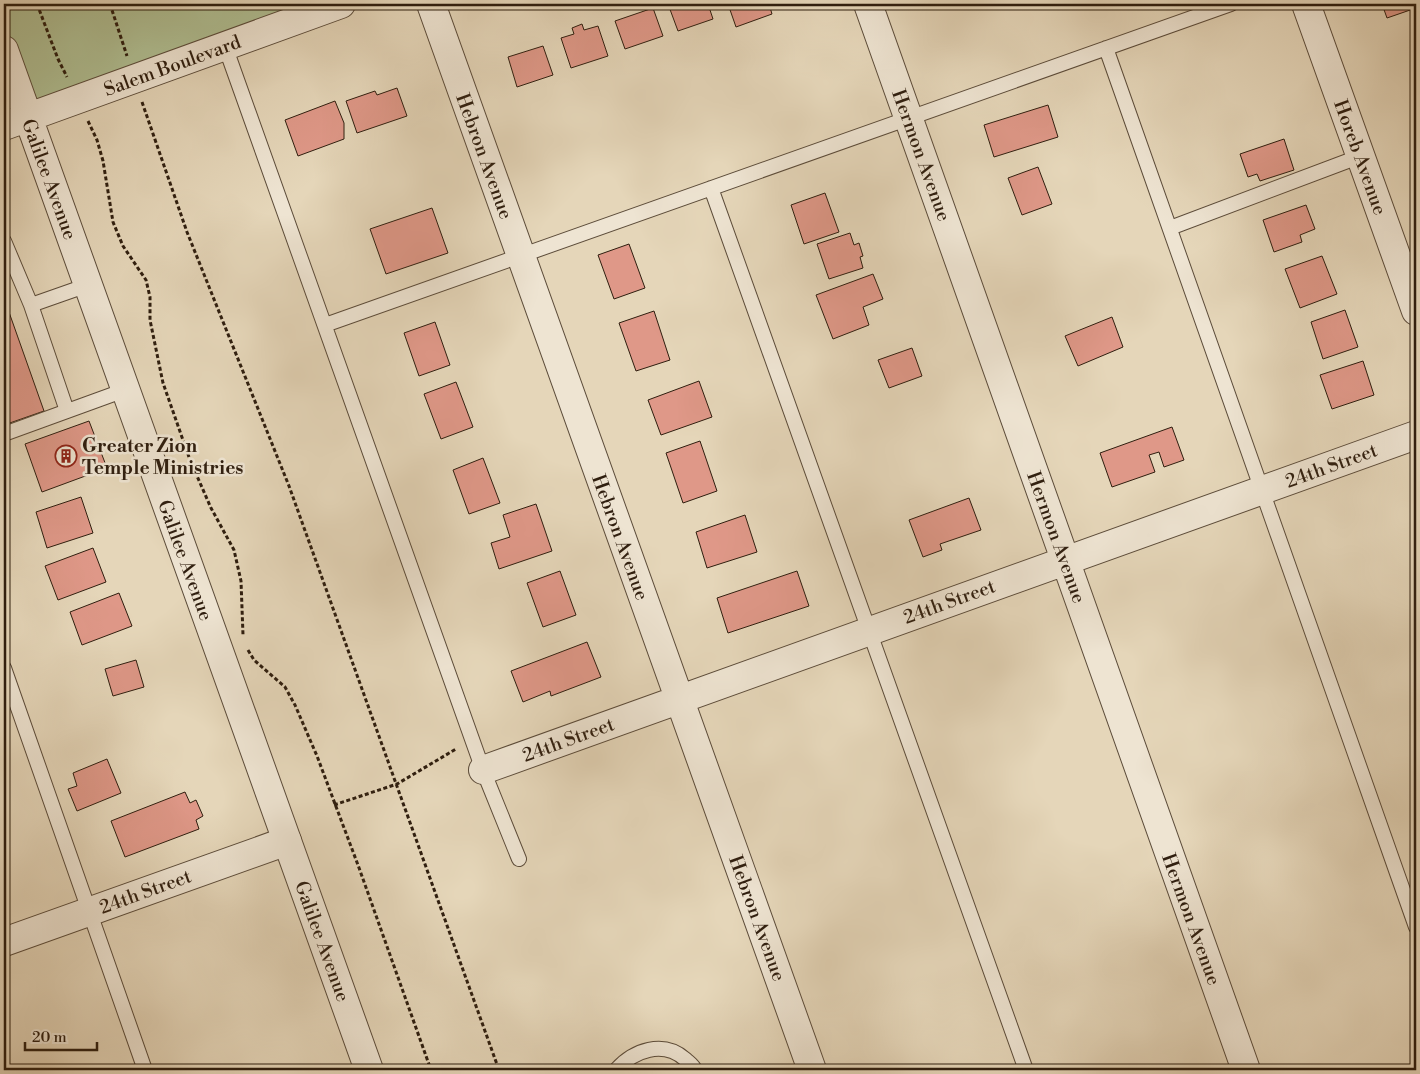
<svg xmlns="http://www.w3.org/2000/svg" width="1420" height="1074" viewBox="0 0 1420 1074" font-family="'Libre Bodoni',serif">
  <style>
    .green { fill: #b0bf93; stroke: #706e51 }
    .building { fill: #df9888; stroke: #2f1e0f }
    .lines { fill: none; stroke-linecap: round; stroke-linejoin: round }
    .service-casing { stroke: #5c4c3a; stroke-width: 16 }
    .minor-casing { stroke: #5c4c3a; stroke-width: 30 }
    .tertiary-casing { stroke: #5c4c3a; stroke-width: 30 }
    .path { stroke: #2f1e0f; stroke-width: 3; stroke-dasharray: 4 2.5; stroke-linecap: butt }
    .service { stroke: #eee4d2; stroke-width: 14 }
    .minor { stroke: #eee4d2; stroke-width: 28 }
    .tertiary { stroke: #eee4d2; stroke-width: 28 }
    .labels { text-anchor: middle; stroke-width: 5; stroke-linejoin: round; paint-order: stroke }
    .street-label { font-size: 19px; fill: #2f1e0f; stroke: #eee4d2 }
    .poi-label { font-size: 19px; font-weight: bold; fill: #2f1e0f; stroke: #eee4d2; text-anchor: start }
  </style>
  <rect width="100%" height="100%" fill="#e5d6b9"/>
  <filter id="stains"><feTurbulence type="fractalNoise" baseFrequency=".004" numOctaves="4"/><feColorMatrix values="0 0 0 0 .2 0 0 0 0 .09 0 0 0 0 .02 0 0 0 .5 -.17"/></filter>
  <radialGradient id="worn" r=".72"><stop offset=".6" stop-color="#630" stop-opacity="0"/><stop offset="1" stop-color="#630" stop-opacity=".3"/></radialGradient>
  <path class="green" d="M4 4H340L4 125Z"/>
  <path class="building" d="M668 4H708L713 19 678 31Z
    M728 4H769L772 14 736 27Z
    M1382 4H1416V8L1387 18Z
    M653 8 663 36 625 49 615 21Z
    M582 24 584 30 598 26 608 56 571 68 561 38 574 34 572 28Z
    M543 46 553 75 517 87 508 57Z
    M397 88 407 116 357 133 346 101 375 91 377 95Z
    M335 101 344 123V139L298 156 285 120Z
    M1048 105 1058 137 994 157 984 125Z
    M1284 139 1294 170 1260 181 1257 174 1248 177 1240 154Z
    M1038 167 1052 204 1022 215 1008 178Z
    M825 193 839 232 804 244 791 205Z
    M1306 205 1315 229 1300 235 1302 242 1274 252 1263 220Z
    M432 208 448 253 386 274 370 229Z
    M850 233 854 245 859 243 863 256 860 257 863 268 829 279 817 244Z
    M629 244 645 288 614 299 598 255Z
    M1322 256 1337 294 1300 308 1285 269Z
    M873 274 883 299 863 307 869 325 833 339 816 295Z
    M4 298 44 411 4 425Z
    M1345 310 1358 347 1323 359 1311 322Z
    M654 311 670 360 636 371 619 323Z
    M1112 317 1123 347 1078 366 1065 336Z
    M435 322 450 365 419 376 404 333Z
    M912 348 922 376 889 388 878 360Z
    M1363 361 1374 395 1332 409 1320 375Z
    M699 381 712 417 661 435 648 400Z
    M456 382 473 427 441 439 424 394Z
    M89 421 107 468 42 492 25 444Z
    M1172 427 1184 460 1164 467 1159 452 1149 455 1155 472 1112 487 1100 453Z
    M700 441 717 491 683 503 666 453Z
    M483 458 500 503 469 514 453 470Z
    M81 497 93 533 47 548 36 512Z
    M969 498 981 530 940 544 942 550 923 557 909 520Z
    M536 504 552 551 499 569 491 543 510 537 503 515Z
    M745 515 757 552 707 568 696 532Z
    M93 548 106 582 58 600 45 566Z
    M560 571 576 615 543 627 527 583Z
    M797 571 809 606 728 633 717 598Z
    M119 593 132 626 82 645 70 612Z
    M587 642 601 677 551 696 550 691 523 702 511 671Z
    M136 660 144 687 113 696 105 669Z
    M107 759 121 793 77 811 68 789 77 786 73 773Z
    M185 792 190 803 196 800 203 816 196 820 199 829 125 857 111 821Z"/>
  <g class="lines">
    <g class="service-casing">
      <path id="service" d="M225 46 483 770 519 859
        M1106 48 1416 927
        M711 188 1026 1070
        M1170 228 1361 156
        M4 241 31 305 67 411
        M31 305 88 285
        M325 325 1231 4
        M4 434 125 390
        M4 668 145 1070
        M616 1070C634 1050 663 1040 685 1059 689 1063 693 1065 695 1070"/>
    </g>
    <g class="minor-casing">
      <path id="minor" d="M431 4 812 1070
        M868 4 1246 1070
        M1306 4 1416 311
        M483 770 1416 435
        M4 942 287 841"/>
    </g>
    <g class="tertiary-casing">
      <path id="tertiary" d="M4 50 369 1070
        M4 126 341 4"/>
    </g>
    <path class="path" d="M37 4 58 59 67 77
      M110 4 127 56
      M142 102 187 232 289 486 499 1070
      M88 121 97 140 103 161 113 222 123 246 146 280 150 297V320L163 383 190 460 211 508 234 550 241 581 243 635
      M248 650 254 660 285 687 295 705 317 756 358 865 431 1070
      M334 805 397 784 456 749"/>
    <use href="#service" class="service"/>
    <use href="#minor" class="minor"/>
    <use href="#tertiary" class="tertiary"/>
  </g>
  <defs>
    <g id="building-ring" transform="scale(1.125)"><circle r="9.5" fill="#eee4d2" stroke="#8f2418" stroke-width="1.5"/><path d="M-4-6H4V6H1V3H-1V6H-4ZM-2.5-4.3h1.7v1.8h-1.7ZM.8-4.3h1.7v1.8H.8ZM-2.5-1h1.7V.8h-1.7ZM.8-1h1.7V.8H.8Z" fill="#8f2418"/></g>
  </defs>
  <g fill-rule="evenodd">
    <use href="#building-ring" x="66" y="456"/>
  </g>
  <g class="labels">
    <g class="street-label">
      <text transform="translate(172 65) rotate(-20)" y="7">Salem Boulevard</text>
      <text transform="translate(922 155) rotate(70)" y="7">Hermon Avenue</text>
      <text transform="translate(485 156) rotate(70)" y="7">Hebron Avenue</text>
      <text transform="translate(1361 157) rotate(70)" y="7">Horeb Avenue</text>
      <text transform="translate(50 179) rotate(70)" y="7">Galilee Avenue</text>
      <text transform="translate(1331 465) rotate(-20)" y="7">24th Street</text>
      <text transform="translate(621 537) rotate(70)" y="7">Hebron Avenue</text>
      <text transform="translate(1057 537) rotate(70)" y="7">Hermon Avenue</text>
      <text transform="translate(186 560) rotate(70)" y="7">Galilee Avenue</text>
      <text transform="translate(949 601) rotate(-20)" y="7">24th Street</text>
      <text transform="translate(568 739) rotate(-20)" y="7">24th Street</text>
      <text transform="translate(145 891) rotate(-20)" y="7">24th Street</text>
      <text transform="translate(758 918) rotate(70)" y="7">Hebron Avenue</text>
      <text transform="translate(1192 919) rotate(70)" y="7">Hermon Avenue</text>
      <text transform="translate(323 941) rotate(70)" y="7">Galilee Avenue</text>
    </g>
    <g class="poi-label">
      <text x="82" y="452">Greater Zion<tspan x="82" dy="22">Temple Ministries</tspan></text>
    </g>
  </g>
  <rect width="1420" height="1074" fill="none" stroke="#e5d6b9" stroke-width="20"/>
  <rect x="5" y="5" width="1410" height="1064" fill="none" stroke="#2f1e0f" stroke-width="2.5"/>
  <rect x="10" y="10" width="1400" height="1054" fill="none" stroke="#2f1e0f"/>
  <path d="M25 1042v8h72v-8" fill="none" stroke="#2f1e0f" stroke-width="2.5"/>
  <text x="32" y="1042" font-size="15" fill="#2f1e0f" stroke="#eee4d2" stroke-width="4" paint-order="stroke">20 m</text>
  <rect width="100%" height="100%" filter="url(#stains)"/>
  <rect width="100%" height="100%" fill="url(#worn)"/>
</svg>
